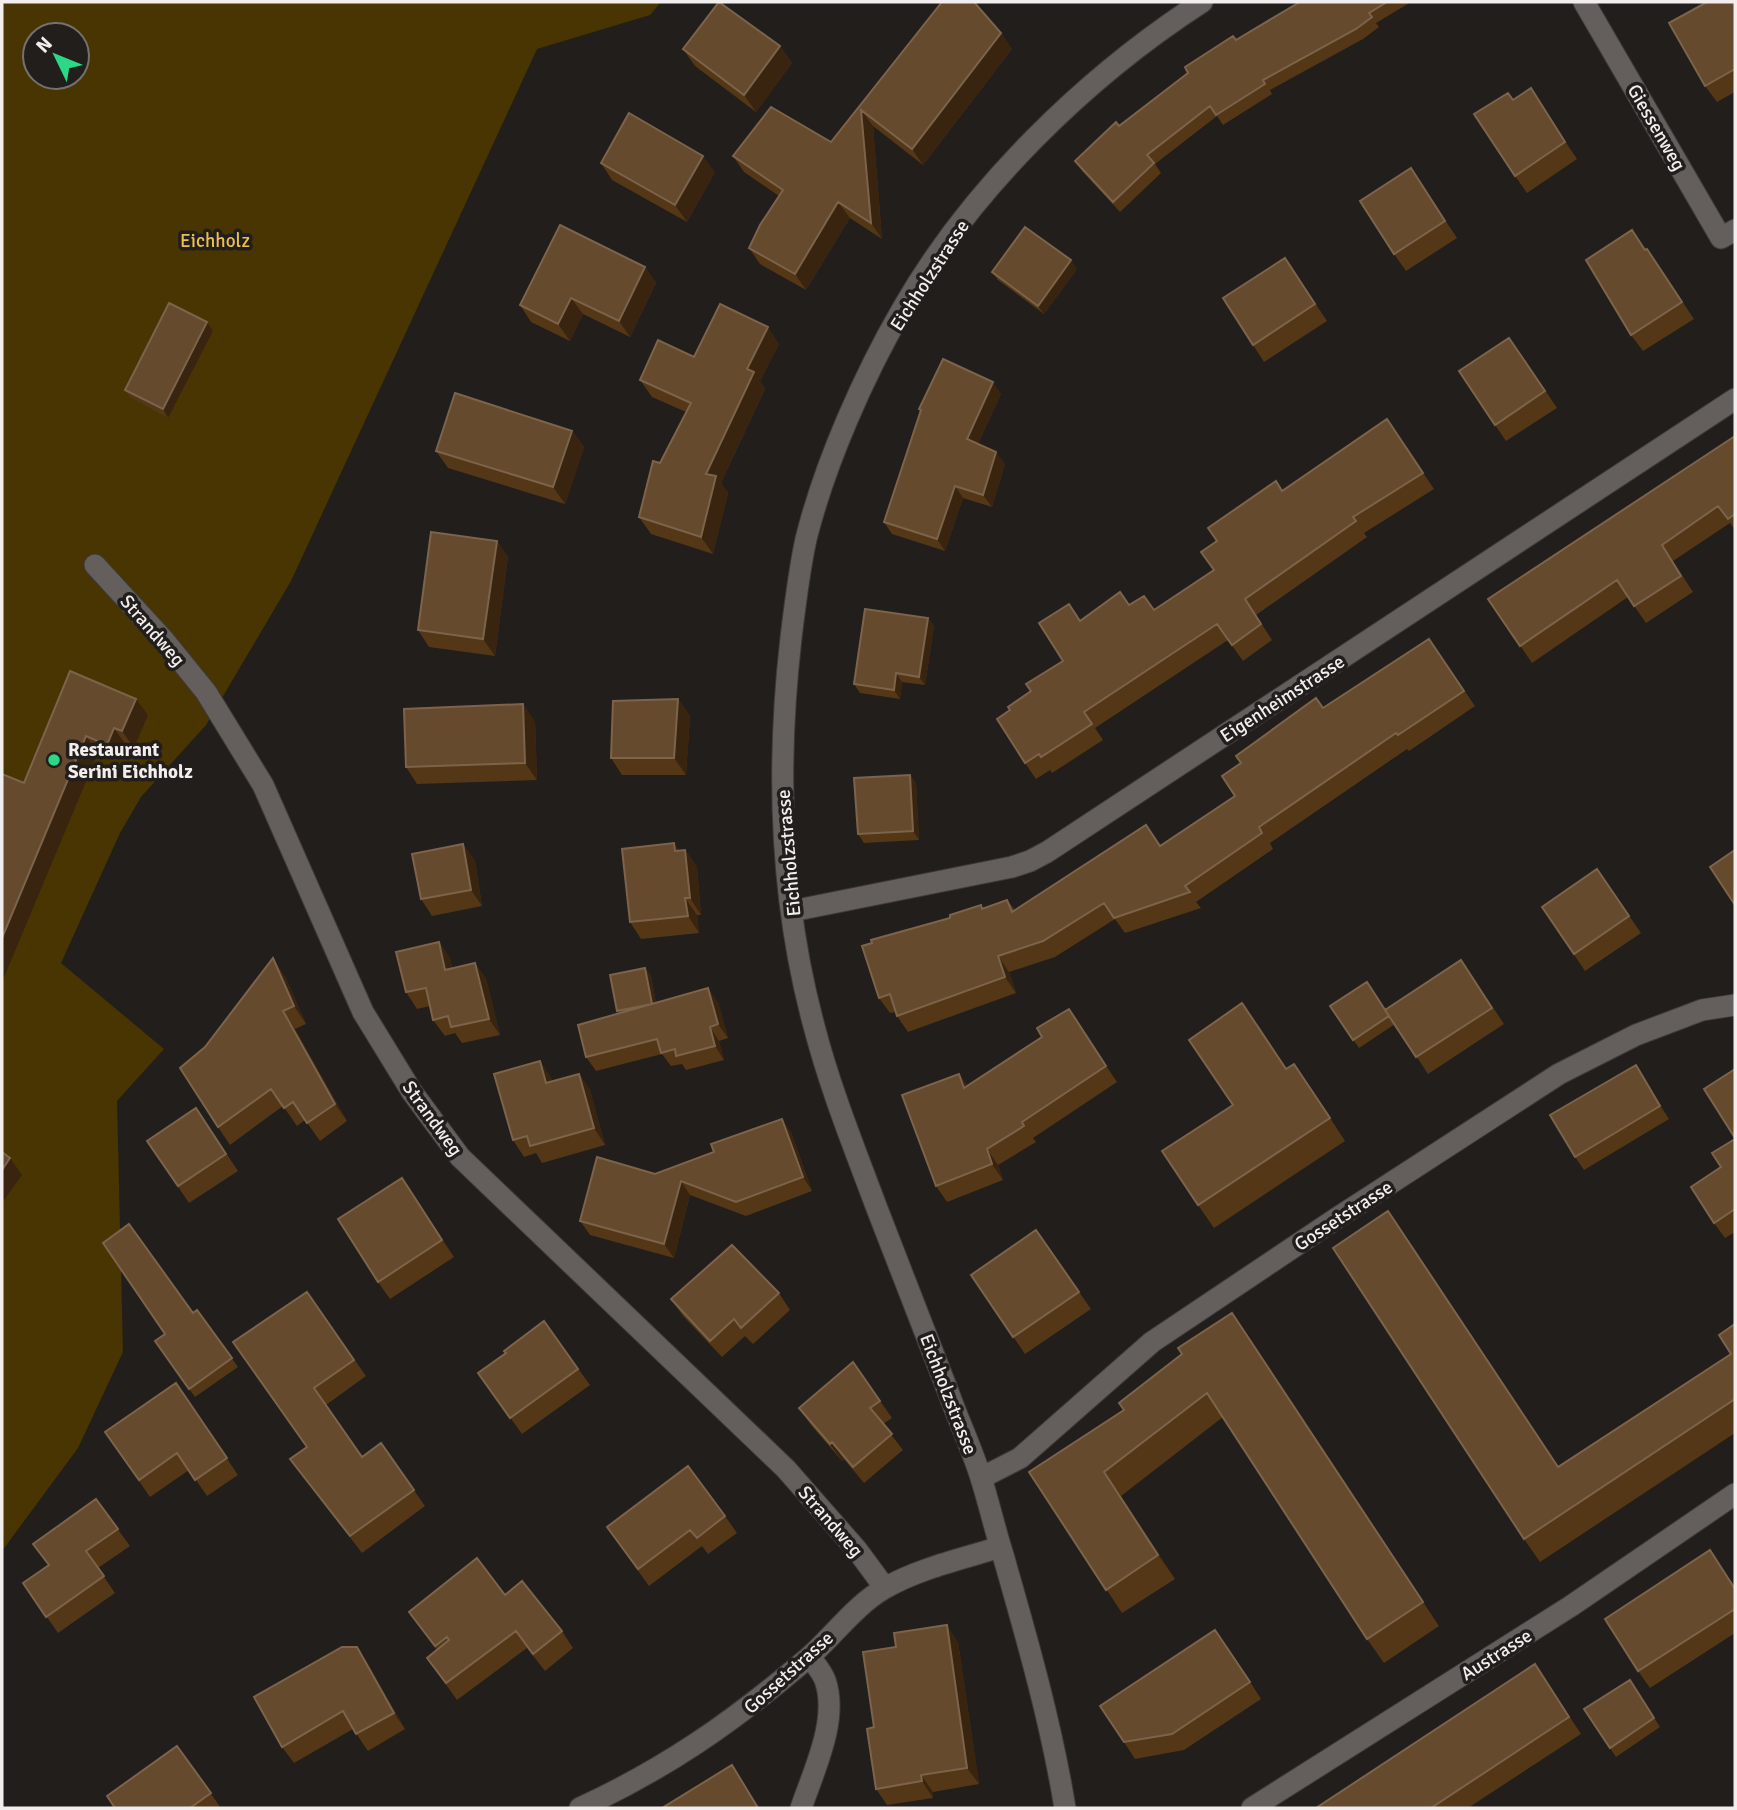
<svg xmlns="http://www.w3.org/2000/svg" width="1737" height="1810" viewBox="0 0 1737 1810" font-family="Signika,sans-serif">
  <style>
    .green { fill: #483501; fill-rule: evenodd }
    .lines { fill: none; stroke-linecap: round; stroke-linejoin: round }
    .minor-casing { stroke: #3e3b3a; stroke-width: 23 }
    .minor { stroke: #645f5d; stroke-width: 21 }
    .wall { fill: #543716 }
    .shaded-wall { fill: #39250f }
    .building { fill: #654a2d; stroke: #7b644b; stroke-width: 2 }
    .poi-dot { fill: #2ad885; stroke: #221e1c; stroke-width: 2.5 }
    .labels { text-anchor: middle; stroke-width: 7; stroke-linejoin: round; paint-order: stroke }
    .street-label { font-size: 19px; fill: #f1eeed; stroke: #221e1c }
    .park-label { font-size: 19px; fill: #edbf4d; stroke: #221e1c }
    .poi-label { font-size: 19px; font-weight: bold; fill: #f1eeed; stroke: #221e1c; text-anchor: start }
  </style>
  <rect width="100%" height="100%" fill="#221e1c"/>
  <path class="green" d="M2 2H661L650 15 537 49 291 581 206 725 141 797 120 833 61 963 164 1049 117 1101 123 1352 78 1448 2 1551ZM35 35H77V77H35Z"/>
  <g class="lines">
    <g class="minor-casing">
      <path id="minor" d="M1584 2 1721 238 1735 230
        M95 565 163 639 206 692 263 785 363 1012 412 1092 460 1157 786 1469 857 1550 885 1588
        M792 911 1012 867 1030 861 1047 852 1735 399
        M981 1478 1020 1458 1152 1342 1337 1218 1559 1074 1636 1035 1702 1010 1735 1005
        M580 1808C665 1769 731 1723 802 1663 831 1640 852 1607 885 1588 920 1568 962 1559 1000 1547
        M801 1808C814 1770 839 1719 825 1680 822 1672 815 1664 810 1657
        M1065 1808C1051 1722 1027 1639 1003 1555 995 1530 989 1503 981 1478 972 1449 959 1422 949 1394 925 1331 900 1269 876 1206 854 1147 830 1088 814 1026 780 900 776 768 791 638 795 605 799 571 806 539 825 463 864 375 903 308 972 188 1086 77 1202 2
        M1252 1808 1571 1606 1735 1494"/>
    </g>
    <use href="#minor" class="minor"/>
  </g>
  <path class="wall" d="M942 2 1001 33 1012 49 923 165 873 126 882 239 850 218 806 290 760 264 749 248 779 196 744 172 733 156 831 142Z
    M1297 2H1411L1376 23 1379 27 1363 39 1270 90 1272 94 1223 125 1217 116 1155 164 1161 173 1120 212 1082 171 1075 161 1188 73 1236 40 1298 3Z
    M1735 2V92L1717 102 1705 86Z
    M780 46 792 63 756 112 695 66 683 49Z
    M1531 88 1577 159 1527 193 1515 176 1513 100Z
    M601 163 715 172 687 222 612 180Z
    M1422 185 1457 238 1406 271 1394 254Z
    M1647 249 1694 319 1643 351 1631 335 1645 250Z
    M1285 258 1327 321 1264 362 1253 345Z
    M645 267 656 283 630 337 583 314 570 341 531 322 520 305Z
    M1077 269 1044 314 998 280 992 272Z
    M207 322 213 331 168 418 131 398 125 390Z
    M779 344 760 381 765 389 721 483 728 493 713 554 651 534 639 517 660 463 686 412 652 397 640 380Z
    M1521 354 1557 408 1506 441 1495 425Z
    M1001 394 978 444 1005 464 992 507 963 498 945 551 892 534 884 522 920 411 919 409Z
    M1387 419 1434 489 1364 533 1367 537 1256 615 1272 640 1243 661 1228 640 1095 728 1103 740 1052 773 1050 770 1036 779 1025 763 1010 710 1063 661 1080 620 1130 605 1155 610 1214 570 1217 541 1282 491Z
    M572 431 584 447 565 504 448 468 436 451Z
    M1735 436V530L1730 523 1673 561 1693 592 1646 623 1628 597 1532 663 1488 599Z
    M497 541 508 557 495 656 429 647 418 630Z
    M928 618 934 626 925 685 902 682 900 699 860 693 854 684Z
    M1429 639 1475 706 1409 751 1407 749 1270 843 1273 849 1196 902 1201 908 1125 933 1115 919 1055 957 1009 972 1016 993 908 1032 897 1016 896 1012 890 1013 879 998 950 918 981 905 983 908 1007 900 1015 910 1161 845 1235 796 1323 708Z
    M70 671 148 715 134 748 126 745 119 761 98 753 24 783Z
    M678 699 690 716 686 775H622L611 758Z
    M535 721 537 780 417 784 406 767Z
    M910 775 916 783 919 840 864 843 858 834Z
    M463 844 475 861 482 906 432 916 421 899Z
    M685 850 697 867 701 915H697L699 933 641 939 630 922 680 851Z
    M1597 869 1641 933 1585 971 1542 907Z
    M439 942 450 958 452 968 475 963 486 979 500 1035 462 1043 455 1033 445 1036 433 1020 430 1006 417 1009 406 992Z
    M645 968 651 976 656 1003 718 1002 728 1038 719 1041 724 1060 686 1070 682 1064 671 1066 662 1054 596 1071 586 1057 619 1014 617 1011Z
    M285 976 306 1024 295 1029 347 1121 320 1141 305 1120 297 1126 283 1106 230 1145 218 1127 205 1047Z
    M1472 976 1504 1024 1428 1074 1395 1024 1359 1048 1330 1006 1385 1009Z
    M1069 1009 1117 1082 1033 1138 1036 1142 998 1165 1003 1180 947 1202 936 1186 959 1074 967 1085 1042 1037Z
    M1258 1025 1287 1069 1310 1087 1345 1141 1214 1228 1198 1205 1233 1105Z
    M540 1061 551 1078 552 1081 579 1074 590 1090 605 1145 542 1163 536 1153 524 1157 513 1140Z
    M1636 1065 1644 1077 1669 1119 1584 1170 1575 1157Z
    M196 1108 238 1171 189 1203 147 1141Z
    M791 1132 812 1191 746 1216 690 1195 674 1258 590 1235 580 1221 655 1174Z
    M1735 1139V1232L1725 1238 1714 1223 1721 1167Z
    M414 1195 454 1257 390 1299 378 1282Z
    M1036 1230 1091 1309 1025 1354 971 1275Z
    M1404 1234 1558 1466 1731 1354 1735 1324V1433L1540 1562 1524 1539Z
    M307 1292 366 1376 326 1405 362 1457 381 1443 425 1506 362 1553 290 1459 307 1447Z
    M779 1293 790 1310 753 1344 745 1336 722 1357 683 1316 671 1299Z
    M197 1310 238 1367 195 1397 155 1341Z
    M1232 1313 1439 1626 1384 1663 1367 1639 1223 1417 1121 1496 1175 1579 1122 1613 1029 1472 1124 1410 1182 1354Z
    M544 1321 590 1385 522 1434 478 1373 506 1353Z
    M853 1362 892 1418 883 1424 903 1450 864 1483 844 1459 842 1461 811 1425 799 1408Z
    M176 1383 238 1475 207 1496 189 1470 150 1497 105 1432Z
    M96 1499 130 1546 98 1568 115 1593 58 1633 23 1583 48 1565Z
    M725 1516 737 1533 708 1554 702 1546 649 1586 618 1543Z
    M1710 1550 1735 1587V1633L1650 1688 1638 1671Z
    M505 1595 562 1631 573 1648 545 1671 527 1648 457 1700 427 1658 437 1650 409 1612Z
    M958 1642 979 1784 933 1792V1798L887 1805 876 1789 874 1727Z
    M1227 1646 1261 1699 1184 1750 1135 1759 1124 1742Z
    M357 1647 368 1664 405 1729 368 1751 353 1729 294 1763 282 1747Z
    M1630 1680 1660 1727 1616 1757 1584 1709Z
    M1546 1681 1581 1734 1468 1808H1316Z
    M177 1746 221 1808H115Z"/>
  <path class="shaded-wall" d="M1001 33 1012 49 923 165 912 149Z
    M780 46 792 63 756 112 744 95Z
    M1531 88 1542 105 1577 159 1565 142Z
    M861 110 873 126 882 239 871 223Z
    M703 156 715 172 687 222 675 205Z
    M838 202 850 218 806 290 795 274Z
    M1071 260 1077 269 1044 314 1038 306Z
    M645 267 656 283 630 337 619 321Z
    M571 298 583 314 570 341 558 324Z
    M207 322 213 331 168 418 163 409Z
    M768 327 779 344 760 381 765 389 721 483 728 493 713 554 701 537 706 474 747 369Z
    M993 382 1001 394 975 451 967 439Z
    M572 431 584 447 565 504 553 487Z
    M996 452 1005 464 992 507 983 495Z
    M955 486 963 498 945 551 937 539Z
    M497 541 508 557 495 656 483 639Z
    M928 618 934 626 925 685 919 677Z
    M896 673 902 682 900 699 894 690Z
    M136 699 148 715 134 748 122 731Z
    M678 699 690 716 686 775 674 758Z
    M523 704 535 721 537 780 525 763Z
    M114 728 126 745 119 761 107 745Z
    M86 736 98 753 2 982V938Z
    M910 775 916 783 919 840 913 831Z
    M674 843 686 859 685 850 697 867 701 915 690 898 675 851Z
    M463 844 475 861 482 906 471 890Z
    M685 898 697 915 699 933 688 916Z
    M439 942 450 958 456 986 445 970Z
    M998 956 1009 972 1016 993 1005 977Z
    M273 958 285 976 306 1024 294 1006Z
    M475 963 486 979 500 1035 489 1019Z
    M645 968 651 976 658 1012 652 1004Z
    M708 988 718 1002 728 1038 718 1024Z
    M1069 1009 1080 1024 1117 1082 1106 1066Z
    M283 1011 295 1029 347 1121 335 1104Z
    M710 1027 719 1041 724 1060 715 1046Z
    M540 1061 551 1078 558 1100 546 1083Z
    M1636 1065 1644 1077 1669 1119 1660 1106Z
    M579 1074 590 1090 605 1145 594 1128Z
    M959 1074 970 1089 964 1088Z
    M782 1119 791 1132 812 1191 803 1177Z
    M987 1149 998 1165 1003 1180 992 1164Z
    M10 1158 22 1175 2 1203V1170Z
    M402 1178 414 1195 454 1257 442 1240Z
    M681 1181 690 1195 674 1258 664 1244Z
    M1388 1211 1404 1234 1574 1490 1558 1467Z
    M1232 1313 1249 1336 1439 1626 1423 1602Z
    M832 1442 844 1459 842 1461 830 1444Z
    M1104 1472 1121 1496 1175 1579 1158 1555Z
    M947 1625 958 1642 979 1784 967 1768Z
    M357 1647 368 1664 405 1729 394 1713Z
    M732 1765 743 1782 760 1808H758Z
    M921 1775 933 1792V1798L922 1781Z"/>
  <path class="building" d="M719 2 780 46 744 95 683 49Z
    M942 2H974L1001 33 912 149 861 110 871 223 838 202 795 274 749 248 760 225 783 190 733 156 771 107 831 142Z
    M1297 2H1387L1369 13 1372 17 1356 29 1263 80 1265 84 1216 115 1210 106 1147 155 1154 163 1113 202 1075 161 1116 122 1119 126 1188 73 1185 67 1233 36 1236 40 1298 3Z
    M1707 2H1735V69L1705 86 1669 23Z
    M1531 88 1565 142 1515 176 1474 114 1508 93 1513 100Z
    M629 113 703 156 675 205 601 163Z
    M1411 168 1445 221 1394 254 1360 201Z
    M560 225 645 267 619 321 571 298 558 324 520 305Z
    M1025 227 1071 260 1038 306 992 272Z
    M1632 230 1645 250 1647 249 1682 302 1631 335 1586 260Z
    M1285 258 1315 304 1253 345 1223 298Z
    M169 303 207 322 163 409 125 390Z
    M720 304 768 327 747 369 754 372 706 474 716 476 701 537 639 517 653 461 660 463 691 403 640 380 658 340 694 357Z
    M1509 338 1545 391 1495 425 1459 371Z
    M943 359 993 382 967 439 996 452 983 495 955 486 937 539 884 522 921 410 919 409Z
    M455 393 572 431 553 487 436 451Z
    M1387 419 1423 473 1353 517 1356 521 1245 599 1261 624 1232 645 1217 624 1084 712 1092 724 1041 757 1039 754 1025 763 997 719 1010 710 1008 707 1031 691 1026 684 1063 661 1039 623 1069 604 1080 621 1120 592 1129 605 1144 596 1154 610 1214 570 1201 552 1217 541 1208 528 1276 481 1282 491Z
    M1735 436V514L1728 519 1718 506 1662 545 1681 576 1634 606 1617 580 1520 646 1488 599Z
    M431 532 497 541 483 639 418 630Z
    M865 609 928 618 919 677 896 673 894 690 854 684Z
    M1429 639 1464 691 1398 735 1396 733 1259 827 1262 833 1185 886 1190 892 1114 918 1104 903 1043 941 998 956 1005 977 897 1016 890 994 879 998 862 946 872 943 871 940 950 918V915L981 905 982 909 1007 900 1012 912 1146 825 1160 846 1235 796 1222 776 1241 763 1236 756 1316 698 1323 708Z
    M70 671 136 699 122 731 114 728 107 745 86 736 2 938V774L24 783Z
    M678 699 674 758H611L613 701Z
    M523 704 525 763 406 767 404 709Z
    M910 775 913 831 858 834 854 778Z
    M674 843 675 851 685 850 690 898H685L688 916 630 922 622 849Z
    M463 844 471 890 421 899 412 854Z
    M1735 850V905L1710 867Z
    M1597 869 1629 916 1574 954 1542 907Z
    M439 942 445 970 475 963 489 1019 451 1027 448 1016 433 1020 426 988 406 992 396 952Z
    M273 958 294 1006 283 1011 335 1104 307 1123 293 1102 284 1108 271 1089 218 1127 180 1068 205 1047Z
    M1461 960 1492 1008 1416 1057 1385 1010Z
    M645 968 652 1004 617 1011 610 975Z
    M1367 982 1389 1016 1353 1040 1330 1006Z
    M708 988 718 1024 710 1027 715 1046 676 1056 675 1049 661 1053 657 1039 586 1057 578 1025Z
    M1242 1003 1286 1069 1294 1064 1330 1118 1198 1205 1162 1151 1233 1105 1189 1040Z
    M1069 1009 1106 1066 1022 1122 1024 1126 987 1149 992 1164 936 1186 902 1095 959 1074 964 1088 1042 1037 1037 1028Z
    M540 1061 546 1083 579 1074 594 1128 530 1146 527 1136 513 1140 494 1074Z
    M1636 1065 1660 1106 1575 1157 1550 1115Z
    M1735 1069V1138L1704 1089Z
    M196 1108 226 1154 178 1186 147 1141Z
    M782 1119 803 1177 736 1202 681 1181 664 1244 580 1221 597 1157 655 1174 714 1152 711 1144Z
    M1735 1139V1209L1714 1223 1691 1187 1721 1167 1712 1153Z
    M2 1152 10 1158 2 1170Z
    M402 1178 442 1240 378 1282 338 1219Z
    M1388 1211 1558 1467 1731 1354 1719 1335 1735 1324V1399L1524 1539 1333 1248Z
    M129 1224 193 1313 197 1310 232 1358 189 1389 155 1341 165 1334 103 1243Z
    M1036 1230 1079 1292 1013 1337 971 1275Z
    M732 1245 779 1293 741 1328 734 1319 710 1341 671 1299Z
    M307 1292 354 1360 314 1388 362 1457 381 1443 414 1490 350 1536 290 1459 307 1447 233 1342Z
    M1232 1313 1423 1602 1367 1639 1207 1393 1104 1472 1158 1555 1106 1590 1029 1472 1124 1410 1119 1403 1182 1354 1178 1348Z
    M544 1321 578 1369 510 1418 478 1373 506 1353 504 1351Z
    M853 1362 880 1401 870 1408 892 1434 853 1467 832 1442 830 1444 799 1408Z
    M176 1383 227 1458 195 1480 177 1453 139 1480 105 1432Z
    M688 1466 725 1516 697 1538 690 1530 638 1569 607 1527Z
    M96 1499 118 1529 86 1551 104 1576 46 1617 23 1583 49 1565 33 1544Z
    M1710 1550 1735 1589V1609L1638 1671 1605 1619Z
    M477 1558 505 1595 522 1581 562 1631 533 1654 516 1631 446 1683 427 1658 449 1640 447 1637 435 1646 409 1612Z
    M947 1625 967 1768 921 1775 922 1781 876 1789 867 1729 874 1727 863 1652 896 1647 894 1633Z
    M1215 1630 1250 1682 1172 1734 1124 1742 1100 1706Z
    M342 1647H357L394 1713 356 1734 343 1711 282 1747 254 1697Z
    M1535 1664 1569 1717 1431 1808H1316Z
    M1630 1680 1654 1718 1610 1748 1584 1709Z
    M177 1746 211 1793 190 1808H115L107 1796Z
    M732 1765 758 1808H662Z"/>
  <circle class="poi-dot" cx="54" cy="760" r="7"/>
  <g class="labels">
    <g class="street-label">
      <text transform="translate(1657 127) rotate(60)" y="7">Giessenweg</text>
      <text transform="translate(929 275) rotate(-57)" y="7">Eichholzstrasse</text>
      <text transform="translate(153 630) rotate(49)" y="7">Strandweg</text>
      <text transform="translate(1282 698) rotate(-33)" y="7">Eigenheimstrasse</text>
      <text transform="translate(788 853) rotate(-95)" y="7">Eichholzstrasse</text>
      <text transform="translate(433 1118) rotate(54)" y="7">Strandweg</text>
      <text transform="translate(1343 1215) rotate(-33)" y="7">Gossetstrasse</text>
      <text transform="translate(949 1394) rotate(69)" y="7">Eichholzstrasse</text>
      <text transform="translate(831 1521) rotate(49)" y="7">Strandweg</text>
      <text transform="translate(1496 1654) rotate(-32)" y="7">Austrasse</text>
      <text transform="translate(788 1672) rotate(-42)" y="7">Gossetstrasse</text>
    </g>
    <g class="park-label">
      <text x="215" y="247">Eichholz</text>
    </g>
    <g class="poi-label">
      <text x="68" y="756">Restaurant<tspan x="68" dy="22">Serini Eichholz</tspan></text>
    </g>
  </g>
  <rect width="1737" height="1810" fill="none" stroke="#f1eeed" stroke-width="7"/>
  <g transform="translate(56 56) rotate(313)"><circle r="33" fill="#221e1c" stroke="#757170" stroke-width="2"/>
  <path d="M0-5L12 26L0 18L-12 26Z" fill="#2ad885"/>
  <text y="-10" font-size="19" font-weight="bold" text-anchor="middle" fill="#f1eeed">N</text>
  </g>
</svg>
